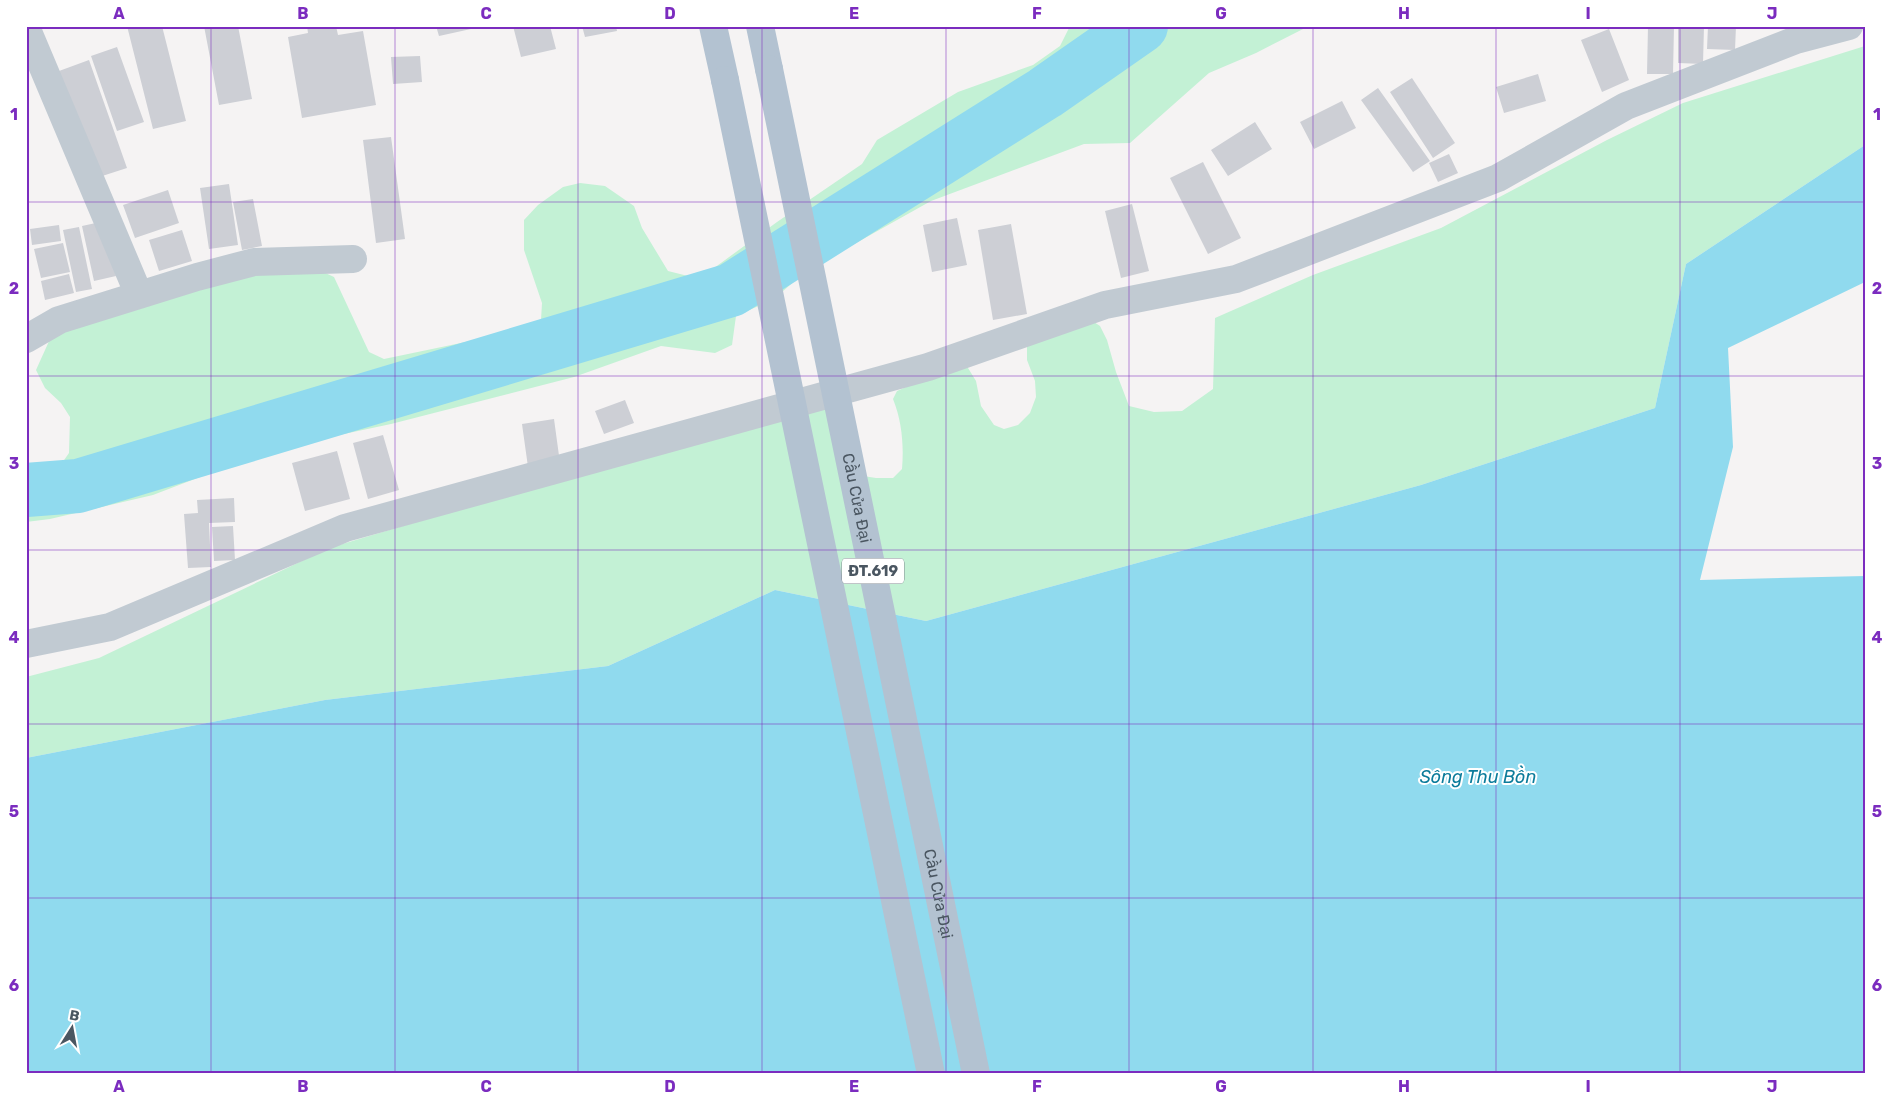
<svg xmlns="http://www.w3.org/2000/svg" width="1891" height="1100" viewBox="0 0 1891 1100" font-family="Rubik,sans-serif">
  <style>
    .green { fill: #c3f1d5 }
    .water { fill: #90daee }
    .lines { fill: none; stroke-linecap: round; stroke-linejoin: round }
    .river { stroke: #90daee; stroke-width: 54 }
    .building { fill: #cdcfd5 }
    .minor { stroke: #c1cad2; stroke-width: 28 }
    .major { stroke: #b3c2d1; stroke-width: 28 }
    .major-bridge { stroke: #b3c2d1; stroke-width: 28 }
    .grid { fill: none; stroke: #7b2cbf; stroke-width: 1; stroke-opacity: 0.55 }
    .labels { text-anchor: middle; stroke-width: 4; stroke-linejoin: round; paint-order: stroke }
    .shield { fill: #fff; stroke: #808990; stroke-width: 1 }
    .shield-label { font-size: 15px; font-weight: bold; fill: #4a5661 }
    .street-label { font-size: 16px; fill: #4a5661; stroke: #fff }
    .water-label { font-size: 18px; font-style: italic; fill: #0c7c9b; stroke: #fff }
    .neatline { fill: none; stroke: #7b2cbf; stroke-width: 2 }
    .grid-label { font-size: 16px; text-anchor: middle; font-weight: bold; fill: #7b2cbf }
  </style>
  <rect width="100%" height="100%" fill="#f5f3f3"/>
  <path class="green" d="M1070 26H1309L1256 53 1209 73 1130 143 1084 144 931 201 806 271 774 299 736 316 732 345 715 353 661 346 574 377 391 424 273 449 153 495 50 519 26 522V472L62 463 69 453 70 417 61 403 45 388 36 370 50 339 83 321 248 273 319 270 334 277 369 352 384 359 513 332 541 320 542 303 524 250V220L538 205 563 187 580 183 605 186 634 206 642 228 668 271 688 276 710 271 777 222 862 164 877 140 958 92 1033 65 1060 46Z
    M1865 46V145L1686 264 1655 408 1421 485 926 621 775 590 608 666 325 700 26 758V677L99 658 329 548 818 402H821L863 476 876 478H893L902 469C904 446 902 421 893 399L897 391 958 364 968 368 976 381 981 406 994 425 1004 429 1018 425 1030 413 1036 397 1035 381 1027 360V346L1091 320 1100 326 1107 340 1116 372 1129 406 1154 412 1182 411 1213 389 1215 318 1313 275 1441 228 1607 140 1683 103Z"/>
  <path class="water" d="M1865 145V282L1728 348 1733 447 1700 580 1865 576V1074H26V758L325 700 608 666 775 590 926 621 1421 485 1655 408 1686 264Z"/>
  <g class="lines">
    <path class="river" d="M26 490 78 486 731 290 1045 93 1141 26"/>
  </g>
  <path class="building" d="M127 26H162L186 121 153 129Z
    M204 26H238L252 99 219 105Z
    M307 26H336L338 35 363 31 376 105 302 118 288 37 308 33Z
    M436 26H479L480 27 439 36Z
    M513 26H550L556 49 521 57Z
    M582 26H616L617 31 585 37Z
    M1648 26H1674L1673 74H1647Z
    M1678 26H1704L1703 64 1678 63Z
    M1708 26H1736L1735 50 1707 49Z
    M1609 29 1629 80 1602 92 1581 40Z
    M117 47 144 122 117 131 91 56Z
    M420 56 422 82 393 84 391 57Z
    M89 60 127 168 96 178 59 71Z
    M1538 74 1546 101 1504 113 1496 87Z
    M1412 78 1455 143 1433 158 1390 92Z
    M1378 88 1430 161 1413 172 1361 100Z
    M1342 101 1356 128 1314 149 1300 122Z
    M1255 122 1272 149 1228 176 1211 150Z
    M391 137 405 239 376 243 363 140Z
    M1449 154 1458 173 1438 182 1429 163Z
    M1203 162 1241 238 1208 254 1170 178Z
    M229 184 238 245 209 249 200 188Z
    M168 190 179 223 135 238 123 205Z
    M253 199 262 246 242 250 233 202Z
    M1132 204 1149 271 1121 278 1105 211Z
    M957 218 967 265 932 272 923 225Z
    M105 221 116 276 94 281 82 226Z
    M1011 224 1027 314 993 320 978 230Z
    M59 225 61 241 32 245 30 229Z
    M79 227 92 289 76 292 63 230Z
    M182 230 192 261 159 271 149 240Z
    M63 243 70 272 41 278 34 249Z
    M69 274 74 293 45 300 41 281Z
    M625 400 634 423 604 434 595 411Z
    M554 419 560 463 528 467 522 424Z
    M383 435 399 490 368 499 353 443Z
    M337 451 350 499 305 511 292 463Z
    M234 498 235 522 209 523 211 567 188 568 184 514 198 513 197 500Z
    M233 526 235 560 214 561 212 527Z"/>
  <g class="lines">
    <path class="minor" d="M26 27 139 295
      M26 339 59 320 197 277 254 262 353 259
      M26 644 110 627 345 528 928 367 1105 305 1236 279 1498 178 1626 106 1796 40 1849 26"/>
    <path class="major" d="M713 26 725 80
      M760 26 769 69"/>
    <g class="major-bridge">
      <path id="s1" d="M769 69 976 1074"/>
      <path d="M725 80 931 1074"/>
    </g>
  </g>
  <path class="grid" d="M211 26V1074M395 26V1074M578 26V1074M762 26V1074M946 26V1074M1129 26V1074M1313 26V1074M1496 26V1074M1680 26V1074M26 202H1865M26 376H1865M26 550H1865M26 724H1865M26 898H1865"/>
  <g class="labels">
    <rect class="shield" x="842" y="558.5" width="62" height="25" rx="4"/>
    <g class="shield-label">
      <text x="873" y="576">ĐT.619</text>
    </g>
    <g class="street-label">
      <text dy="6" stroke="none"><textPath href="#s1" startOffset="438">Cầu Cửa Đại</textPath></text>
      <text dy="6" stroke="none"><textPath href="#s1" startOffset="842">Cầu Cửa Đại</textPath></text>
    </g>
    <g class="water-label">
      <text x="1478" y="783">Sông Thu Bồn</text>
    </g>
  </g>
  <rect width="1891" height="1100" fill="none" stroke="#ffffff" stroke-width="55"/>
  <g transform="translate(72 1028) rotate(11)" stroke="#ffffff" stroke-width="4" paint-order="stroke">
  <path d="M0-4L9 19L0 12L-9 19Z" fill="#4a5661"/>
  <text y="-8" font-size="14" font-weight="bold" text-anchor="middle" fill="#4a5661">B</text>
  </g>
  <rect x="28" y="28" width="1836" height="1044" class="neatline"/>
  <g class="grid-label">
    <text x="119" y="19">A</text>
    <text x="303" y="19">B</text>
    <text x="486" y="19">C</text>
    <text x="670" y="19">D</text>
    <text x="854" y="19">E</text>
    <text x="1037" y="19">F</text>
    <text x="1221" y="19">G</text>
    <text x="1404" y="19">H</text>
    <text x="1588" y="19">I</text>
    <text x="1772" y="19">J</text>
    <text x="14" y="120">1</text>
    <text x="1877" y="120">1</text>
    <text x="14" y="294">2</text>
    <text x="1877" y="294">2</text>
    <text x="14" y="469">3</text>
    <text x="1877" y="469">3</text>
    <text x="14" y="643">4</text>
    <text x="1877" y="643">4</text>
    <text x="14" y="817">5</text>
    <text x="1877" y="817">5</text>
    <text x="14" y="991">6</text>
    <text x="1877" y="991">6</text>
    <text x="119" y="1092">A</text>
    <text x="303" y="1092">B</text>
    <text x="486" y="1092">C</text>
    <text x="670" y="1092">D</text>
    <text x="854" y="1092">E</text>
    <text x="1037" y="1092">F</text>
    <text x="1221" y="1092">G</text>
    <text x="1404" y="1092">H</text>
    <text x="1588" y="1092">I</text>
    <text x="1772" y="1092">J</text>
  </g>
</svg>
